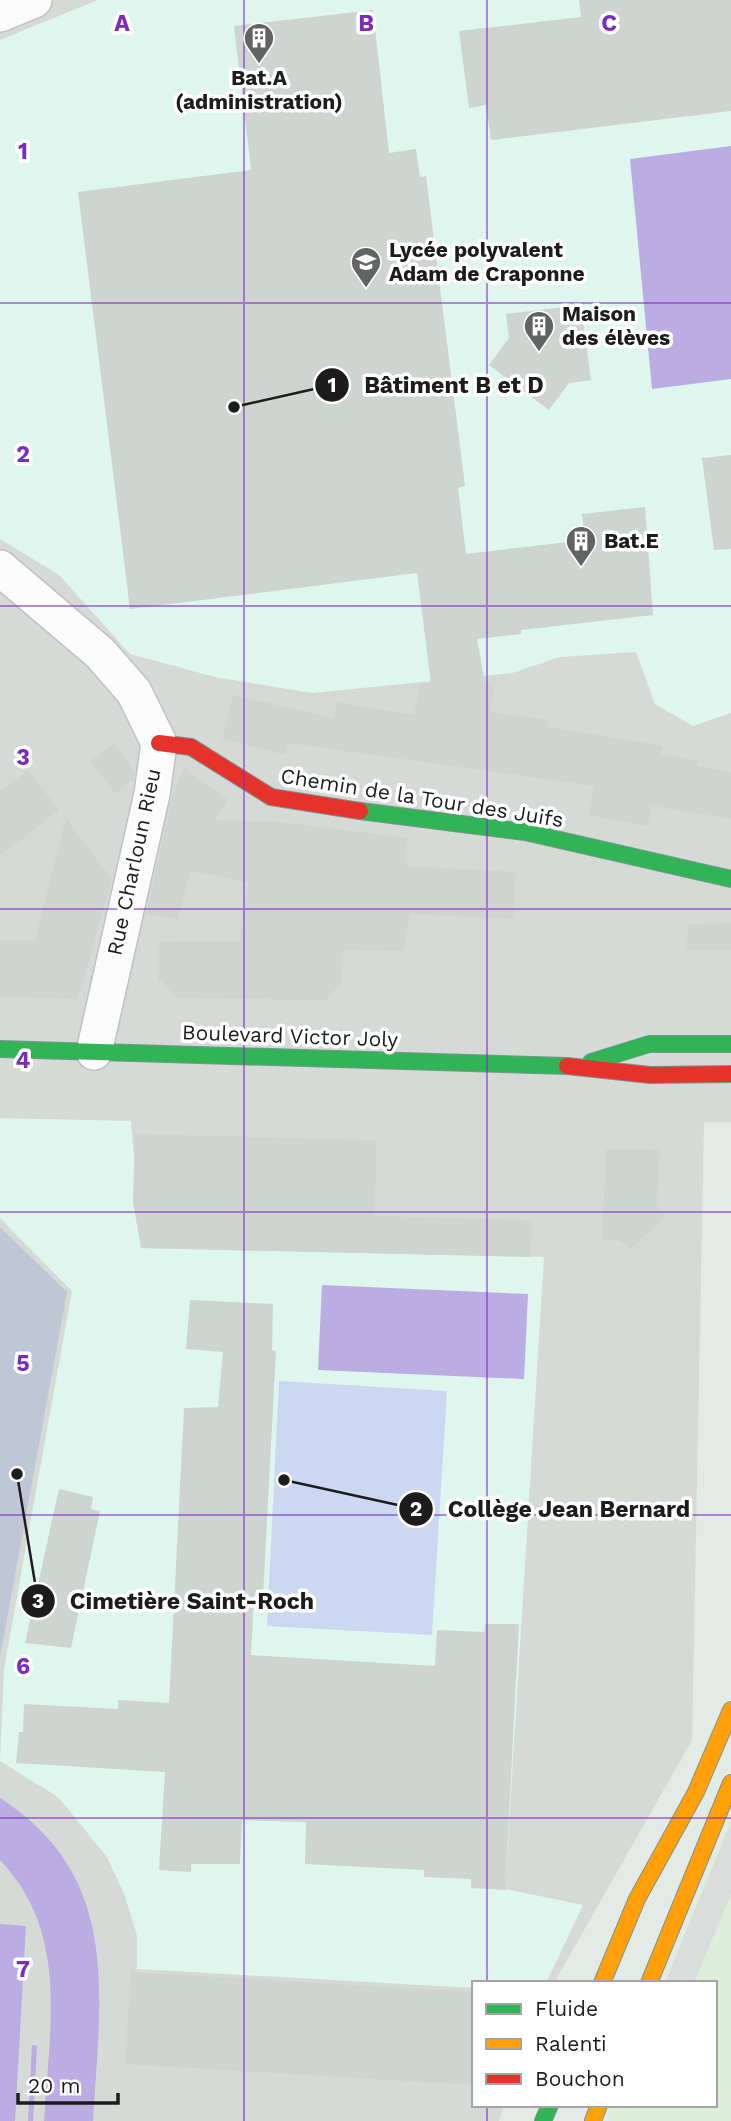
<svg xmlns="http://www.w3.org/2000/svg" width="731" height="2121" viewBox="0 0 731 2121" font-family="'Work Sans',sans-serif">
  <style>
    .residential { fill: #d6dad7 }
    .commercial { fill: #ddeed9 }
    .education { fill: #def6ed }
    .cemetery { fill: #bfc6d6 }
    .park { fill: #ccd8f2 }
    .pitch { fill: #bbace4 }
    .parking { fill: #dadddb }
    .building { fill: #ced4cf }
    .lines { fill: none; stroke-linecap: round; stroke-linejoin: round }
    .street-casing { stroke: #bfc2c0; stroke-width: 38 }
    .fast-casing { stroke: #7c968f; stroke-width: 18 }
    .slow-casing { stroke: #7c968f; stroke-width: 18 }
    .jam-casing { stroke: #7c968f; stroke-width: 18 }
    .street { stroke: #fbfcfb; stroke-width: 35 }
    .fast { stroke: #30b455; stroke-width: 16 }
    .slow { stroke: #ff9f0a; stroke-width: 16 }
    .jam { stroke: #e5322d; stroke-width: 16 }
    .grid { fill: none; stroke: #7b2cbf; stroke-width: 2; stroke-opacity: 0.55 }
    .labels { text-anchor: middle; stroke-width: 7; stroke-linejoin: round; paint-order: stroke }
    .poi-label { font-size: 21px; font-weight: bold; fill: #1c1c1c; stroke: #fff; text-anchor: start }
    .street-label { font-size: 21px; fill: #1c1c1c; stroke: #fff }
    .grid-label { font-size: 23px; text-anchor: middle; font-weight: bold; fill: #7b2cbf; stroke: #fff; stroke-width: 7; stroke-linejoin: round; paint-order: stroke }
    .leader { fill: none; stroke: #1c1c1c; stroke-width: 2.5 }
    .callout-dot { fill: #1c1c1c; stroke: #fff; stroke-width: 2.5 }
    .mark-label { font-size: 21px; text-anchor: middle; font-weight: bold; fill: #fff }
    .callout-label { font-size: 23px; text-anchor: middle; font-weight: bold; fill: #1c1c1c; stroke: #fff; stroke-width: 7; stroke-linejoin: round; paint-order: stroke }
  </style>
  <rect width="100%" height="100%" fill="#e4ebe6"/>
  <path class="residential" d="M0 0H731V1122H704L692 1740 554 1983H474V2105H504L499 2121H0Z"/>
  <path class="commercial" d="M731 1816V2121H609L615 2105H715V1983H664Z"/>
  <path class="education" d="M98 0H731V713L693 726 655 704 636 652 560 657 512 673 312 693 215 677 130 654 59 575 0 539V40Z
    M0 1118 131 1121 142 1248 544 1257 505 1889 583 1905 546 1983H474V1988L137 1969V1936L125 1896 107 1857 58 1797 0 1761 4 1669 72 1291 0 1218Z"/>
  <path class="cemetery" d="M0 1227 67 1292 0 1657Z"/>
  <path class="park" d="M279 1381 447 1391 432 1635 267 1626Z"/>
  <path class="pitch" d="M731 146V379L652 389 630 159Z
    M322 1285 528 1294 524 1379 318 1370Z
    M0 1798C123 1877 100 1996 93 2121H44C49 2029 70 1933 0 1860Z
    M0 1924 26 1926 15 2121H0Z
    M32 2045 37 2046 33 2121H28Z"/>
  <path class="parking" d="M731 1822V1894L694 1983H665Z"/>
  <path class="building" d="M579 0H731V111L491 140 486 105 469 108 459 31 581 17Z
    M373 10 389 153 416 149 420 177 426 176 465 486 458 488 466 554 585 540 582 514 645 507 653 615 521 630V634L477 639 485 683 494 685 490 712 548 720 547 727 662 746 661 754 698 761 697 766 731 772V819L652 806 648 826 588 815 594 786 288 743 285 755 222 739 233 695 334 718 337 702 414 715 420 684 431 683 417 573 130 609 78 192 251 170 234 26Z
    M581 305 591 380 569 383 549 410 489 365 509 338 506 314Z
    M731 455V549L714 550 702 458Z
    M114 743 135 772 134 779 115 794 90 761Z
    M184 768 228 799 215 820 281 822 407 838 406 866 516 872 513 919 410 914 403 951 343 950 341 983 326 1000 177 998 158 978 159 942 239 941 249 882 190 871 178 920 146 914 172 798Z
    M28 770 59 810 0 856V791Z
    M66 818 112 879 78 999 0 997V940H35Z
    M731 923V950H687L688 924Z
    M135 1134 376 1140 375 1216 532 1220 531 1257 141 1248 133 1202Z
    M606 1149 660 1150 657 1206 666 1216 630 1250 620 1241 602 1240Z
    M190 1300 273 1304 272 1350 276 1351 263 1596H254L251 1655 435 1666 437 1630 484 1632 485 1624H519L505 1890 471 1888V1879L424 1877V1870L305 1864 306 1822 242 1820 240 1864H191V1872L159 1870 165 1772 16 1763 19 1732H23L24 1704 118 1709V1700L169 1703 184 1408 218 1407 223 1352 186 1349Z
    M59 1489 93 1497 91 1509 100 1511 71 1648 25 1643Z
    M131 1972 474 1992V2085L125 2064Z"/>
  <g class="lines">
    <g class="street-casing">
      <path id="street" d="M0 14 34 0
        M0 568 100 653 134 692 159 743 152 794 94 1052"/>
    </g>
    <g class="fast-casing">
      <path id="fast" d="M360 811 525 832 731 879
        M0 1049 567 1066
        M591 1062 649 1044H731
        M543 2121 550 2105"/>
    </g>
    <g class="slow-casing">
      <path id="slow" d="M602 1983 637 1899 696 1792 731 1710
        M649 1983 731 1783
        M593 2121 599 2105"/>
    </g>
    <g class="jam-casing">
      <path id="jam" d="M159 743 191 747 271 797 360 811
        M567 1066 650 1075 731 1074"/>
    </g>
    <use href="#street" class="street"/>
    <use href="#fast" class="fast"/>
    <use href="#slow" class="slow"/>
    <use href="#jam" class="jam"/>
  </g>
  <path class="grid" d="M244 0V2121M487 0V1983M0 303H731M0 606H731M0 909H731M0 1212H731M0 1515H731M0 1818H731M487 2105V2121"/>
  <defs>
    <g id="building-pin" transform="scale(1.575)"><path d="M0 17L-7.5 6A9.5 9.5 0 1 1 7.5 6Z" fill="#626463" stroke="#fff"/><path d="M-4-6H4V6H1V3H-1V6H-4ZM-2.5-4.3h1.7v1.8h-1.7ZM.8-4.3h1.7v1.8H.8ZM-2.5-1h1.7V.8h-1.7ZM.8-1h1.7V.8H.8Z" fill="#fff"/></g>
    <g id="school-pin" transform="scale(1.575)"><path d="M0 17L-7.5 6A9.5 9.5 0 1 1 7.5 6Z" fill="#626463" stroke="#fff"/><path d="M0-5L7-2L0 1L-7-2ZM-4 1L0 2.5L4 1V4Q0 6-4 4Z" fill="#fff"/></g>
  </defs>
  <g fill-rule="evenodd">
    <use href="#building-pin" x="259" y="38"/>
    <use href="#school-pin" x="366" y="262"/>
    <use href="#building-pin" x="539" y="326"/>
    <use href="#building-pin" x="581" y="541"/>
  </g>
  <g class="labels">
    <g class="poi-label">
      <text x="259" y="85" text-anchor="middle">Bat.A<tspan x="259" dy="24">(administration)</tspan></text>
      <text x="389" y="257">Lycée polyvalent<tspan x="389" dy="24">Adam de Craponne</tspan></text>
      <text x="562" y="321">Maison<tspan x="562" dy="24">des élèves</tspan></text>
      <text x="604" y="548">Bat.E</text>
    </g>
    <g class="street-label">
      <text transform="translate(422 798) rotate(9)" y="7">Chemin de la Tour des Juifs</text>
      <text transform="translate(134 862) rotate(-78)" y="7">Rue Charloun Rieu</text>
      <text transform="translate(290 1036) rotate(2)" y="7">Boulevard Victor Joly</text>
    </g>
  </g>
  <g class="grid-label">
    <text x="122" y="31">A</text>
    <text x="366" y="31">B</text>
    <text x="609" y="31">C</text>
    <text x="23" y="159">1</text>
    <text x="23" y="462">2</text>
    <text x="23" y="765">3</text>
    <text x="23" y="1068">4</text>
    <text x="23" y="1371">5</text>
    <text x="23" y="1674">6</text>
    <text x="23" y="1977">7</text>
  </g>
  <path class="leader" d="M234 407L332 385M284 1480L416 1509M17 1474L38 1601"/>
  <g class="callout-dot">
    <circle cx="234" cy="407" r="7"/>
    <circle cx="284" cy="1480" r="7"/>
    <circle cx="17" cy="1474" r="7"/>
    <circle cx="332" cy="385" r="18"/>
    <circle cx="416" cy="1509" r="18"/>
    <circle cx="38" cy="1601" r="18"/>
  </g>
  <g class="mark-label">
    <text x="332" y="392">1</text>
    <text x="416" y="1516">2</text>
    <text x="38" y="1608">3</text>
  </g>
  <g class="callout-label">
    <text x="454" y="393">Bâtiment B et D</text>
    <text x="569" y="1517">Collège Jean Bernard</text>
    <text x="192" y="1609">Cimetière Saint-Roch</text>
  </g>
  <rect x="472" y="1981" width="245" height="126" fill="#ffffff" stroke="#a4a4a4" stroke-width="2"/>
  <rect x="486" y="2004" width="35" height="10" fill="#30b455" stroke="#a4a4a4" stroke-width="2"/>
  <text x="535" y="2016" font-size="21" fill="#1c1c1c">Fluide</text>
  <rect x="486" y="2039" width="35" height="10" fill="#ff9f0a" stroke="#a4a4a4" stroke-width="2"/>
  <text x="535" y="2051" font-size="21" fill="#1c1c1c">Ralenti</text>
  <rect x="486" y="2074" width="35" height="10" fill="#e5322d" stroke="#a4a4a4" stroke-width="2"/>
  <text x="535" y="2086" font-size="21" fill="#1c1c1c">Bouchon</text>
  <path d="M18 2093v10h100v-10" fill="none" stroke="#1c1c1c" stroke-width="3.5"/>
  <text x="28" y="2093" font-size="21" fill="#1c1c1c" stroke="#ffffff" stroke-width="5" paint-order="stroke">20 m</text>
</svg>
